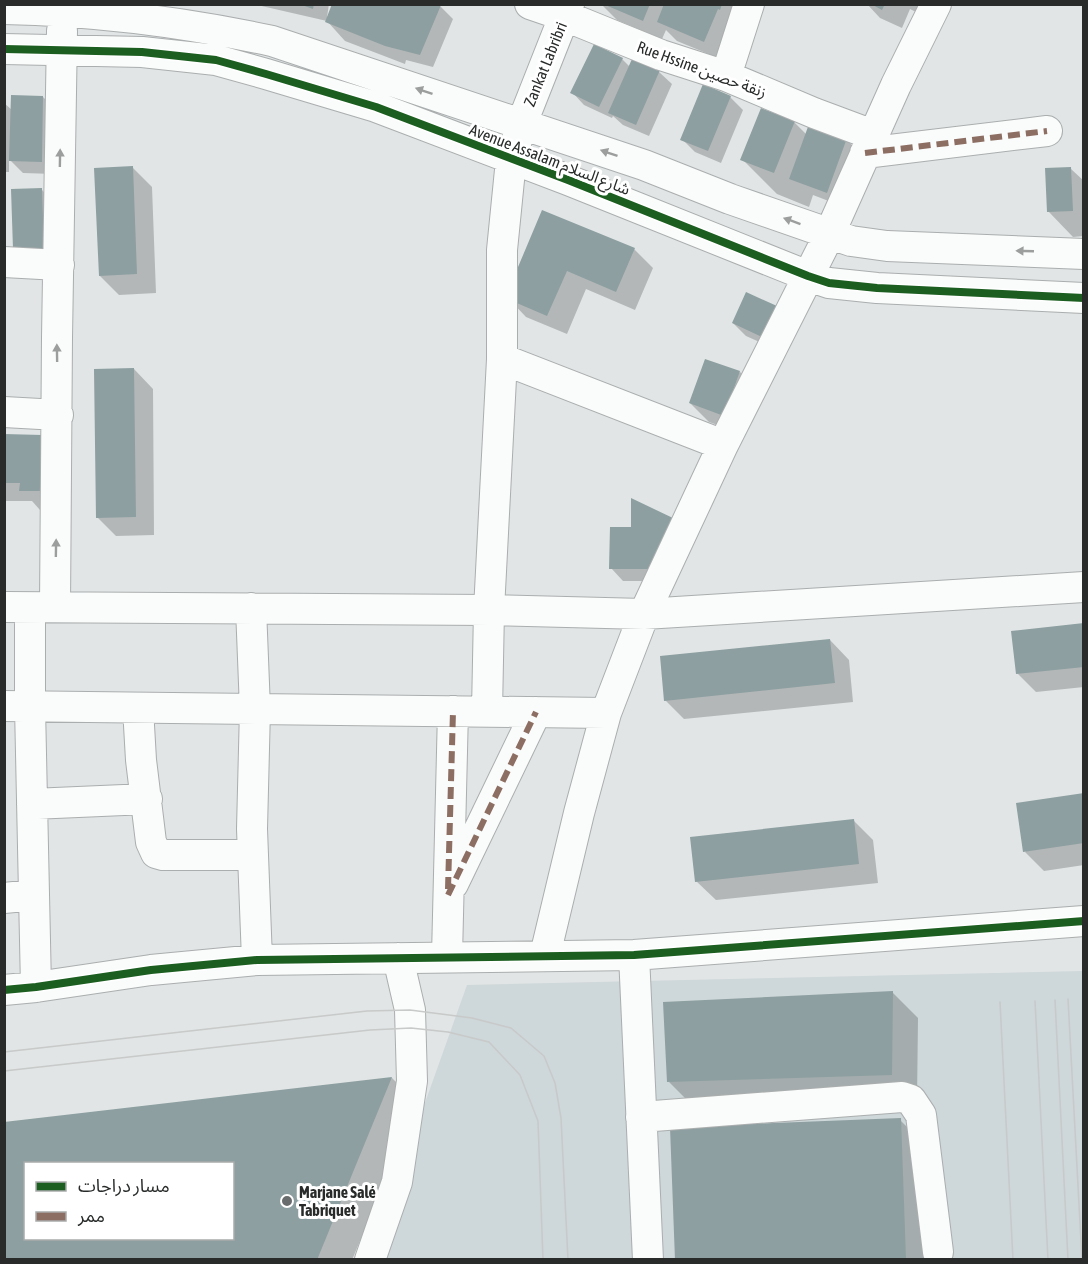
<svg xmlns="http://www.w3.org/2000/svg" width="1088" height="1264" viewBox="0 0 1088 1264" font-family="'Asap Condensed','Noto Sans Arabic',sans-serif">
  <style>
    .built { fill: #ced7d9 }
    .shadow { fill: #0003; fill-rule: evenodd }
    .building { fill: #8d9fa1; fill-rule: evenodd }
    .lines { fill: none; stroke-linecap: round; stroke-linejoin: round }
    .minor-casing { stroke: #abaeae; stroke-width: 32 }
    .minor { stroke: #fafbfb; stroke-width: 30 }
    .tram { stroke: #c8c9c9; stroke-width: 1.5 }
    .quiet { stroke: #8d6e63; stroke-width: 6; stroke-dasharray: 12 6; stroke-linecap: butt }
    .cycleway-casing { stroke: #fff; stroke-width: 11 }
    .cycleway { stroke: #1b5e20; stroke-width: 8 }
    .oneway { fill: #9c9d9d }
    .poi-dot { fill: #696c6c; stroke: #fff; stroke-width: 2 }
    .labels { text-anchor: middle; stroke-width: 6; stroke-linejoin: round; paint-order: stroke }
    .street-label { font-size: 16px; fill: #292b2b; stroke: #fff }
    .poi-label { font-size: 16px; font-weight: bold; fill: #292b2b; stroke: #fff; text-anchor: start }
  </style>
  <rect width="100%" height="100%" fill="#e1e5e5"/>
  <path class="built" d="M1083 971V1259L369 1260 467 985Z"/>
  <path class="shadow" d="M253 4H329L327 17H328L435 4 441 7 453 19 433 67 406 60 405 64 345 41 327 21Z
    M601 4H749L723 60 677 41 666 30 662 39 617 20Z
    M867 4H934L928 18 910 9 902 28 880 18Z
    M622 59 630 67 659 72 672 84 649 136 623 125 613 116 612 118 584 105 572 92Z
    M43 97 56 110 54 174 23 173 9 159V172H4V103L12 110Z
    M730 97 743 110 721 163 695 152 682 139Z
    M794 122 807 135 846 139 859 152 839 205 813 195 809 207 777 194 742 159Z
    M133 168 152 187 156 293 119 295 100 276Z
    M1071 169 1084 181V236L1073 237 1048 211Z
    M42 190 55 203 56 261 27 262Z
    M543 212 634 249 653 268 635 310 586 289 567 334 526 317 507 297Z
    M747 294 775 349 746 336 733 323Z
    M134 369 153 389 154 535 116 536 97 517Z
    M740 372 759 391 744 434 709 422 690 403Z
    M4 436 60 510H40L32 501H4Z
    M611 529 667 581H623L611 568Z
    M1084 625V687L1036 692 1017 673Z
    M830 640 849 660 853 702 684 719 665 700Z
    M1084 795V865L1044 871 1025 852Z
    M854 821 873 840 878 883 716 900 696 881Z
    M893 993 918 1018 917 1100 694 1107 669 1082Z
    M392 1078 417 1103 352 1260H4V1124ZM26 1164H232V1238H26Z
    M900 1120 925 1145 929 1260H676Z"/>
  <path class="building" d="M299 4H314L313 9Z
    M332 4H439L441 5 420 55 385 46 325 22Z
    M603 4H650L643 21Z
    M664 4H722L720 10 718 9 704 42 657 22Z
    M871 4H885L882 10Z
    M594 44 623 58 599 107 570 93Z
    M632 59 660 70 636 125 608 113Z
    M703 84 731 96 708 151 680 140Z
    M11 95 43 96 42 162 9 161Z
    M761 108 795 121 774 173 740 160Z
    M809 124 847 138 827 193 789 179Z
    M133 166 137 274 99 276 94 168Z
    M1071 167 1073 211 1047 212 1045 168Z
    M42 188 44 249H13L11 189Z
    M542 210 635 248 616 292 567 271 547 316 505 298Z
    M746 292 777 306 762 337 732 323Z
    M705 359 740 371 724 416 689 403Z
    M134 368 136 517 96 518 94 369Z
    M4 434 42 435 41 491H19L20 483H4Z
    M631 498 675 519 654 569H609L610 527H631Z
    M1084 623V667L1016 674 1011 631Z
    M830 639 835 683 664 701 660 656Z
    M1084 793V843L1023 852 1016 803Z
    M854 819 859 864 695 882 690 837Z
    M893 991 892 1075 667 1082 663 1002Z
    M392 1077 317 1260H4V1122ZM26 1164H232V1238H26Z
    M901 1118 906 1260H675L670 1127Z"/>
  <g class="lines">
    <g class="minor-casing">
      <path id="minor" d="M530 4 565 16 661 55 726 76 814 113 873 135
        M4 9C95 11 184 22 272 41L644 165 730 199 851 241 887 246 1084 254
        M4 49 142 52 216 60 266 74 376 107 568 180 808 276 829 283 877 288 1084 298
        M726 76 749 4
        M865 153 1047 131
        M4 262 59 265
        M502 359 723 445
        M4 412 58 415
        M55 606 57 338 62 31
        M4 607 489 610 644 614 1084 587
        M30 608V707L36 987
        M251 608 255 709 252 829 257 960
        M4 706 606 713
        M138 708 141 760 151 842 156 853 163 855H253
        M487 711 489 610 502 359V250L511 160 522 123 569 4
        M32 804 147 799
        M453 884 536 712
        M4 898 34 895
        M545 955 579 813 606 713 644 614 723 445 829 235 896 85 936 4
        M634 955 648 1260
        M447 956 453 711
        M4 990 36 987 151 970 257 960 634 955 1084 921
        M641 1117 902 1097 911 1100 921 1115 938 1252
        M370 1260 397 1182 412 1081 410 1010 398 958"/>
    </g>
    <use href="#minor" class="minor"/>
    <path class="tram" d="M1068 999 1082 1260
      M1055 1000 1068 1260
      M1035 1001 1048 1260
      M1000 1002 1013 1260
      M4 1052 367 1011 410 1010 472 1018 511 1028 544 1056 555 1083 561 1118 568 1260
      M4 1071 370 1030 411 1028 448 1032 489 1042 520 1075 538 1121 543 1260"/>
    <path class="quiet" d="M865 153 1047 131
      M448 889 453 711
      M448 895 536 712"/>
    <g class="cycleway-casing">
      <path id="cycleway" d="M4 49 142 52 216 60 266 74 376 107 568 180 808 276 829 283 877 288 1084 298
        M4 990 36 987 151 970 257 960 634 955 1084 921"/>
    </g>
    <use href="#cycleway" class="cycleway"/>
  </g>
  <defs><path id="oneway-solid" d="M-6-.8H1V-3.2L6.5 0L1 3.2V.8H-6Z" transform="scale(1.5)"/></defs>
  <g class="oneway">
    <use href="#oneway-solid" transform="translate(424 91) rotate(-161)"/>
    <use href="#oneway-solid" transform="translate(609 153) rotate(-161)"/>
    <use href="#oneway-solid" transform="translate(60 158) rotate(-89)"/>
    <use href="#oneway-solid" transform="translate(792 221) rotate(-160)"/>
    <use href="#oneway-solid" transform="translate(1025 251) rotate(-178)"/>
    <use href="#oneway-solid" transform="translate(57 353) rotate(-91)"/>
    <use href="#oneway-solid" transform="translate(56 548) rotate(-89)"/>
  </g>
  <circle class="poi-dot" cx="287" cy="1201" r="6"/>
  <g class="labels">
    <g class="street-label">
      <text transform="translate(545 64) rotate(-68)" y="6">Zankat Labribri</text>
      <text transform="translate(702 69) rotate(20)" y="6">Rue Hssine زنقة حصين</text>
      <text transform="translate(550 159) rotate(21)" y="6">Avenue Assalam شارع السلام</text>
    </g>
    <g class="poi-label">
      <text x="299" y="1198">Marjane Salé<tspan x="299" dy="18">Tabriquet</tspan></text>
    </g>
  </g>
  <rect width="1088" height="1264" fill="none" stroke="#292b2b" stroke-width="12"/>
  <rect x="24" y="1162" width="210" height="78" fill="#ffffff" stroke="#a9aaaa" stroke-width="1.5"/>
  <rect x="36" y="1182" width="30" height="9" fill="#1b5e20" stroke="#a9aaaa" stroke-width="1.5"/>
  <text x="78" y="1192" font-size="18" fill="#292b2b">مسار دراجات</text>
  <rect x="36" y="1212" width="30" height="9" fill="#8d6e63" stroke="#a9aaaa" stroke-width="1.5"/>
  <text x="78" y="1222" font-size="18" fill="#292b2b">ممر</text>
</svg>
